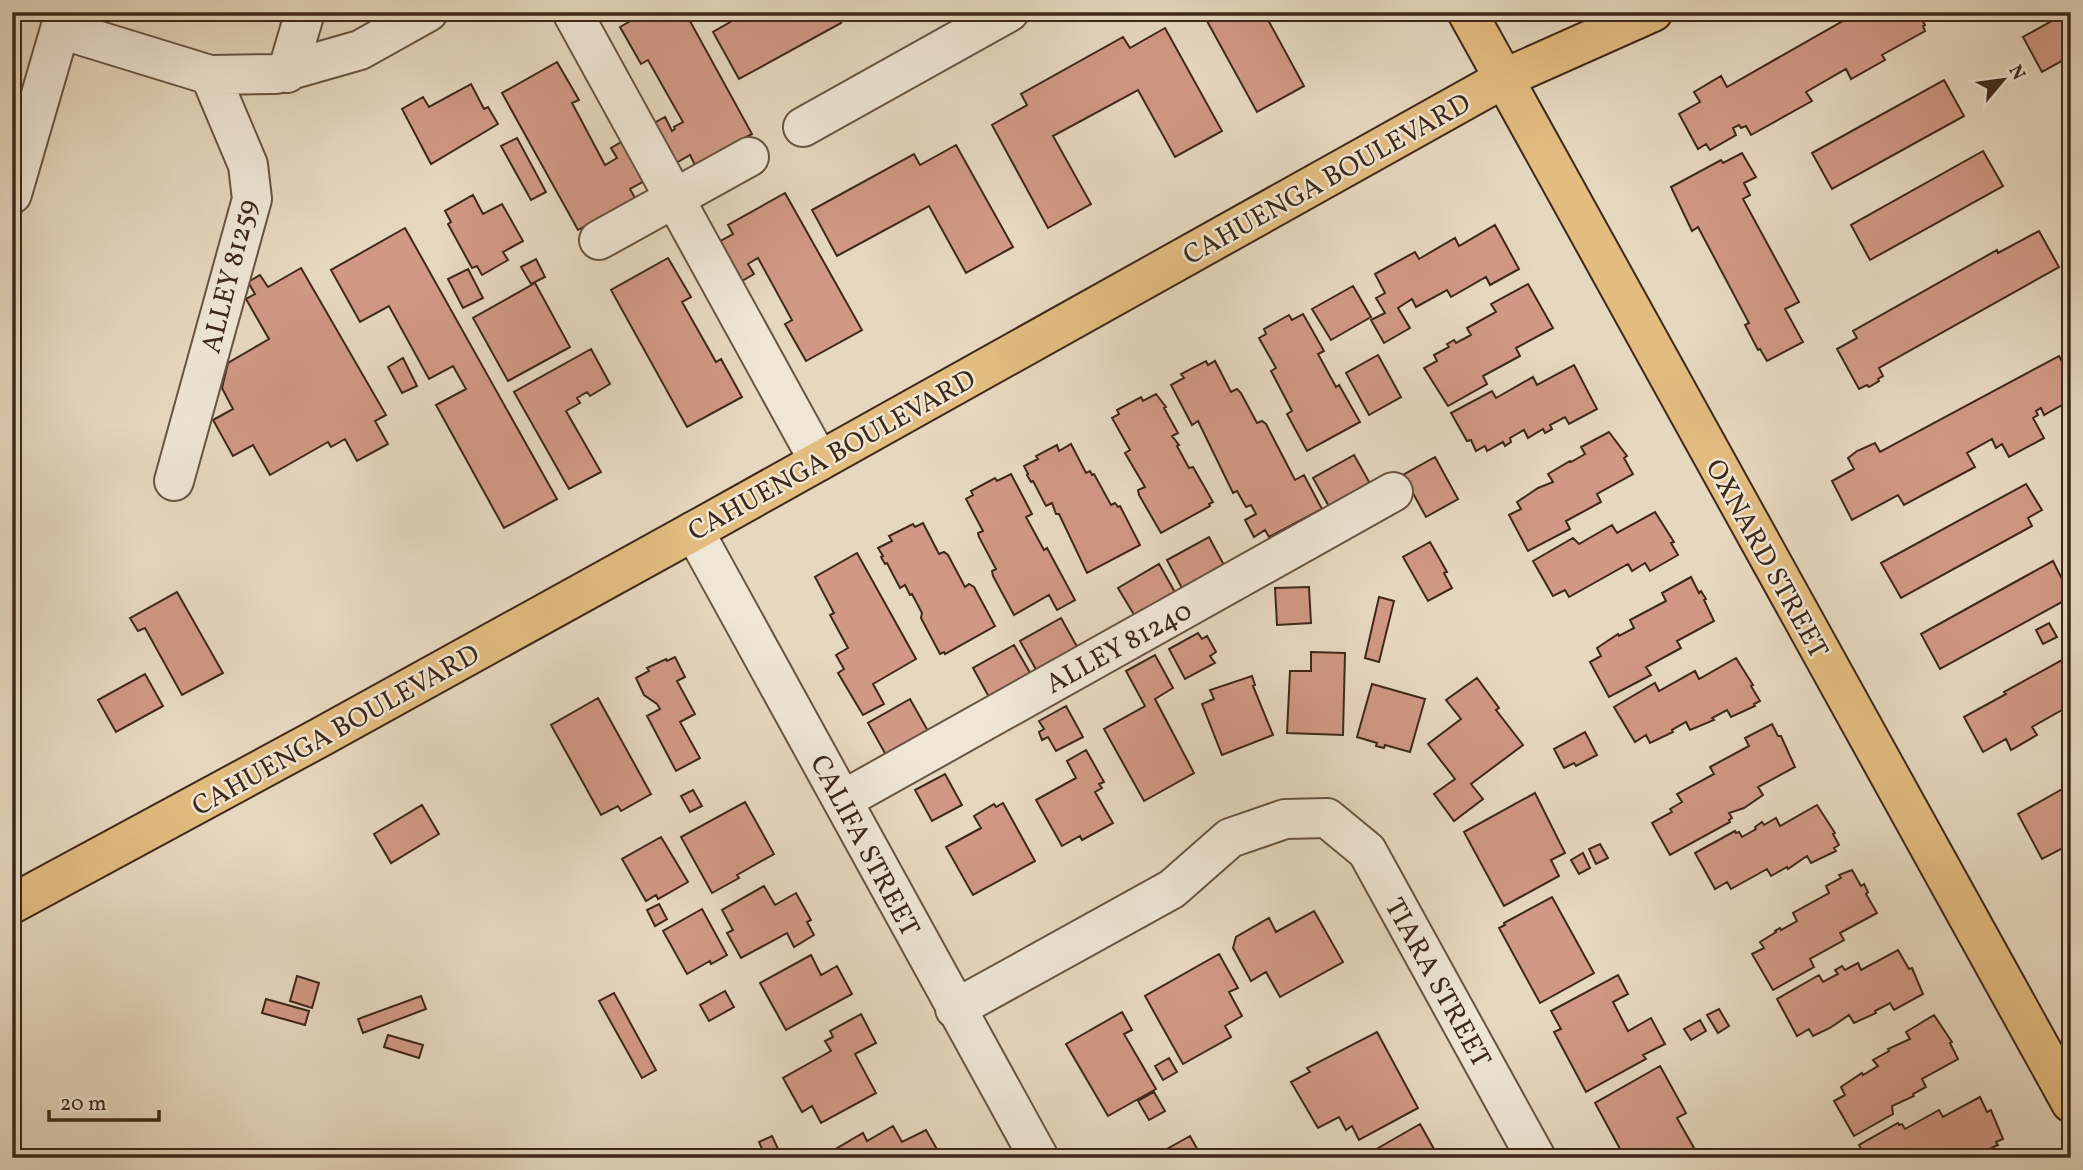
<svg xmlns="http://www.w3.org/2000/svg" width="2083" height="1170" viewBox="0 0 2083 1170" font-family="Vollkorn,serif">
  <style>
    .building { fill: #d19885; stroke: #3e2819; stroke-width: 2 }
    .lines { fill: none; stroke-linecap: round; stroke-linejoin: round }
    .minor-casing { stroke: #685442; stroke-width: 42 }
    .major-casing { stroke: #3e2819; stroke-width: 42 }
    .minor { stroke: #efe6d5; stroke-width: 38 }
    .major { stroke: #e3bc80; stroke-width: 38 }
    .labels { text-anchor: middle; stroke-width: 5; stroke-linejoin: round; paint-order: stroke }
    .street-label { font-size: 28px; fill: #3e2819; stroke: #efe6d5 }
  </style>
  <rect width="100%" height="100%" fill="#e6d8bf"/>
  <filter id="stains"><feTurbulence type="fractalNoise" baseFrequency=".00286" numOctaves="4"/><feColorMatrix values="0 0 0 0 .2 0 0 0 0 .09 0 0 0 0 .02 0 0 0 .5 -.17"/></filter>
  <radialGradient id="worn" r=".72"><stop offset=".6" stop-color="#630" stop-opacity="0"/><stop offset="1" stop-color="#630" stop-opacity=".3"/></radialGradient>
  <path class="building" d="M646 12H685L752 134 695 165 690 155 671 166 647 127 665 117 672 131 675 129 674 127 683 122 648 60 641 64 620 27Z
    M748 12H835L841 23 739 79 713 32Z
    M1202 12H1277L1267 18 1304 86 1257 112Z
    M1854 12H1918L1925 25 1923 26 1925 31 1882 55 1885 60 1851 79 1846 69 1806 92 1812 101 1751 135 1746 126 1741 128 1739 125 1733 128 1736 135 1710 150 1706 144 1698 149 1679 114 1700 102 1694 92 1721 76 1727 87 1855 14Z
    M2068 12H2071V56L2042 72 2023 37Z
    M1165 28 1222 131 1175 157 1138 90 1053 136 1091 204 1048 228 992 125 1027 105 1021 94 1123 37 1130 48Z
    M557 62 579 100 572 103 605 165 617 158 611 148 628 138 648 179 630 189 635 198 578 230 502 93Z
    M1944 80 1964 116 1832 189 1812 153Z
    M471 84 484 109 488 107 498 124 431 164 402 109 423 97 429 107Z
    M2071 104V124L2062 108Z
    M517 138 546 192 531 200 501 146Z
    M956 145 1013 247 966 273 929 206 837 256 812 210 914 154 920 165Z
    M1983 151 2003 186 1870 260 1851 225Z
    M1742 153 1756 177 1744 183 1750 195 1743 199 1799 302 1785 309 1803 342 1767 361 1760 349 1758 350 1745 325 1749 323 1698 227 1692 231 1671 187 1721 160 1723 163Z
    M785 193 862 330 806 361 785 324 792 320 758 258 748 264 754 274 735 285 715 244 733 234 728 225Z
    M473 195 483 214 502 204 523 241 503 252 508 260 482 275 477 266 472 268 448 224 451 222 445 211Z
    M1495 225 1519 269 1490 285 1486 277 1451 297 1447 290 1416 307 1412 299 1398 308 1410 328 1384 343 1371 320 1385 313 1376 298 1385 293 1375 274 1415 252 1419 259 1455 238 1459 246Z
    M405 228 557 499 504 528 436 405 466 389 453 366 429 379 389 306 360 322 331 270Z
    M2039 231 2059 267 1879 368 1883 376 1878 379 1879 381 1869 387 1867 385 1859 389 1837 349 1857 338 1853 331 1997 250 1998 253Z
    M668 258 691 297 682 302 716 362 721 359 742 397 687 427 611 290Z
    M536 259 545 277 531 284 521 267Z
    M301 268 386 415 375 421 388 444 357 461 345 439 331 447 328 442 270 475 253 445 233 456 213 420 233 409 222 388 228 363 269 339 246 299 255 294 248 282 260 275 268 287Z
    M468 269 483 298 463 308 448 279Z
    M535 283 570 347 508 381 473 318Z
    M1528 284 1553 328 1516 348 1520 356 1483 376 1487 384 1448 406 1424 368 1437 361 1434 355 1449 347 1447 344 1454 340 1456 343 1471 335 1467 328 1496 312 1491 304Z
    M1353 286 1371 317 1331 340 1312 309Z
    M1303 314 1324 351 1318 354 1336 387 1339 385 1360 422 1307 451 1287 414 1292 411 1271 371 1276 368 1259 338 1266 334 1264 329 1289 315 1292 320Z
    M591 349 610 384 590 396 587 392 577 398 580 403 566 411 601 472 569 489 514 392Z
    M1378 355 1401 397 1369 415 1346 373Z
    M2059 356 2071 378V400L2044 415 2041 408 2036 411 2038 415 2033 418 2044 438 2009 457 2002 444 1996 448 1992 439 1967 453 1975 467 1904 505 1898 495 1852 520 1832 481 1854 469 1848 458 1857 451 1875 443 1880 452Z
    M403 358 417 386 402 393 388 367Z
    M1206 361 1208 365 1215 361 1231 392 1237 389 1241 393 1257 423 1262 421 1266 424 1295 480 1304 475 1322 509 1269 537 1265 530 1254 537 1245 520 1256 514 1251 505 1246 507 1237 491 1233 493 1198 421 1192 425 1171 385 1184 378 1181 374Z
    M1574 365 1597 409 1569 424 1565 417 1550 425 1552 429 1545 433 1543 429 1528 438 1524 430 1510 438 1511 442 1505 446 1503 442 1487 451 1485 446 1476 451 1471 440 1467 441 1451 413 1492 391 1496 398 1533 377 1537 385Z
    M1156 394 1166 407 1164 408 1178 433 1172 436 1179 445 1177 446 1189 468 1193 467 1213 502 1209 504 1210 506 1161 533 1139 495 1138 490 1145 487 1125 453 1130 450 1112 418 1119 414 1117 410 1141 397 1143 401Z
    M1609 432 1627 456 1624 458 1633 474 1597 494 1601 502 1566 521 1570 529 1528 551 1509 515 1521 509 1517 502 1538 488 1553 482 1548 474 1570 461 1571 462 1585 454 1581 447Z
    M1071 444 1086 473 1090 471 1092 475 1094 474 1111 505 1115 503 1118 507 1120 506 1140 545 1087 573 1059 514H1056L1052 503 1046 506 1033 481 1031 482 1027 475 1028 474 1024 466 1038 459 1036 456 1057 445 1059 451Z
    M1354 455 1372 487 1331 510 1313 478Z
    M1435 457 1458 499 1426 517 1403 475Z
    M1011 474 1032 514 1026 517 1044 550 1047 548 1075 600 1057 610 1049 595 1014 615 993 576 992 571 996 569 979 537 978 533 983 531 966 499 973 495 971 491 995 478 997 481Z
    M2026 484 2042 510 2028 518 2032 526 1901 598 1881 563Z
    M1655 512 1674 542 1671 543 1678 555 1650 571 1645 563 1632 571 1628 564 1569 597 1565 590 1553 596 1533 561 1573 538 1579 544 1612 525 1617 533Z
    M923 523 939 554 944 552 948 555 965 587 969 584 974 587 995 626 945 654 944 652 940 654 921 618 922 613 912 594 910 595 905 585 900 588 887 563 885 564 881 557 883 556 878 548 892 541 889 536 913 524 915 527Z
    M1209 537 1226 569 1184 592 1167 560Z
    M1430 542 1447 572 1444 573 1452 588 1428 601 1403 557Z
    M857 553 916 659 873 684 884 704 863 715 838 673 844 669 836 655 848 648 830 615 834 613 815 577Z
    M2053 561 2071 597 1940 669 1921 634Z
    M1159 564 1176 594 1136 618 1118 588Z
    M1691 577 1699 593 1701 591 1706 599 1704 600 1714 621 1677 641 1681 648 1646 667 1651 675 1609 697 1590 662 1601 656 1597 648 1618 634 1619 636 1634 628 1630 620 1666 601 1662 593Z
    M1309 587 1311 623 1277 625 1275 588Z
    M177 592 223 673 182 695 145 628 138 631 130 618Z
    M1379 597 1394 601 1379 662 1365 658Z
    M1061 618 1079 650 1038 673 1020 641Z
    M2049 623 2057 637 2043 644 2036 630Z
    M1198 633 1202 639 1207 636 1216 652 1210 656 1215 663 1185 679 1169 649Z
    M1014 645 1032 676 990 699 973 668Z
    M1311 652 1345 653 1343 735 1287 733 1290 671H1311Z
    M1155 655 1173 688 1155 699 1194 773 1144 801 1104 729 1145 706 1126 671Z
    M2071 655V705L2032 727 2037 735 2011 750 2006 739 1983 752 1964 717 2006 694 2004 692Z
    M675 657 685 677 677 681 695 714 680 722 700 758 676 771 647 716 660 709 657 704 644 695 636 678 649 671 647 668 666 659 667 661Z
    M1736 658 1753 685 1751 686 1760 701 1754 704 1755 706 1731 717 1727 710 1712 718 1714 720 1690 730 1686 722 1672 730 1673 732 1650 743 1646 735 1635 742 1614 707 1655 683 1659 691 1695 671 1699 679Z
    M145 674 163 706 116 732 98 700Z
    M1252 676 1255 685 1253 686 1273 735 1222 755 1202 704 1214 699 1210 690Z
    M1477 678 1499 708 1496 710 1523 745 1471 784 1483 799 1454 821 1434 794 1455 779 1428 744 1461 719 1446 700Z
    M1372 684 1425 699 1410 752 1385 745 1384 748 1376 746 1377 743 1357 737Z
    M598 698 651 794 621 811 618 806 601 815 551 725Z
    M910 699 928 731 886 755 868 723Z
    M1066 706 1083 737 1056 751 1048 737 1042 740 1039 732 1044 729 1039 721Z
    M1772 724 1778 736H1781L1795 767 1758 787 1763 795 1744 808 1729 813 1732 818 1729 820 1730 822 1670 855 1652 823 1672 812 1670 809 1682 802 1677 794 1714 774 1710 767 1749 746 1745 738Z
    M1585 732 1597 755 1576 766 1574 763 1564 768 1554 749Z
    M1086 750 1104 782 1099 784 1102 788 1095 792 1113 823 1082 840 1080 836 1062 846 1036 800 1076 778 1067 761Z
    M945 774 962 805 932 821 915 790Z
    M2066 787 2071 796V844L2042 859 2018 814Z
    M693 790 702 806 690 812 681 796Z
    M1535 793 1565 853 1551 860 1559 876 1504 906 1464 832Z
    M745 802 774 854 737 875 739 878 712 893 681 837Z
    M1003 803 1035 861 973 895 946 847 981 828 974 816 994 804 996 807Z
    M422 805 439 834 391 863 374 834Z
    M1817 805 1835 833 1833 834 1839 845 1834 848 1836 851 1811 863 1807 856 1788 869 1787 867 1771 876 1767 869 1731 889 1727 882 1715 889 1695 853 1735 831 1736 833 1739 832 1742 837 1756 829 1755 827 1762 822 1764 825 1776 818 1780 826Z
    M661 837 688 882 658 899 656 895 646 901 622 859Z
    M1600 844 1608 858 1596 864 1589 849Z
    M1583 853 1590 868 1579 874 1571 860Z
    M1852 870 1861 886 1864 884 1868 892 1866 894 1877 913 1840 933 1844 940 1810 959 1814 967 1773 990 1752 954 1764 948 1760 942 1776 932 1775 931 1780 928 1781 930 1797 921 1793 913 1829 893 1826 886 1841 878 1839 875Z
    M764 886 775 905 796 893 811 920 807 922 814 935 794 947 787 933 741 958 727 933 733 930 722 910Z
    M1552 897 1594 973 1540 1003 1499 928 1505 925 1504 923Z
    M659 904 667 919 655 926 647 910Z
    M702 909 727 955 711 964 710 961 687 974 663 931Z
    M1314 911 1343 962 1280 997 1266 972 1251 981 1233 948 1236 937 1269 918 1276 932Z
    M1898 950 1909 969 1912 968 1923 994 1894 1010 1890 1003 1875 1011 1876 1013 1854 1023 1849 1015 1830 1028 1813 1036 1809 1029 1797 1036 1777 999 1819 975 1823 982 1838 974 1835 970 1842 966 1845 970 1858 963 1861 970Z
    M1219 954 1238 988 1229 992 1242 1016 1225 1026 1231 1037 1183 1064 1145 996Z
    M811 955 821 975 837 966 852 994 786 1030 760 983Z
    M1618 975 1628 994 1613 1002 1628 1031 1651 1018 1665 1044 1643 1055 1646 1059 1586 1092 1554 1032 1561 1029 1551 1011Z
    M297 976 319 983 312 1008 290 1001Z
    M725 991 734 1007 709 1021 700 1005Z
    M614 993 656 1070 642 1078 599 1001Z
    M421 996 426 1009 363 1033 358 1019Z
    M266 999 309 1011 305 1025 262 1013Z
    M1719 1009 1729 1026 1718 1033 1707 1015Z
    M1122 1012 1132 1030 1124 1034 1156 1089 1108 1116 1066 1044Z
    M861 1014 876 1043 855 1054 876 1093 821 1123 812 1106 802 1112 783 1078 831 1051 825 1041 833 1037 830 1031Z
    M1934 1015 1952 1042 1950 1043 1958 1059 1922 1079 1926 1087 1913 1094 1914 1096 1892 1106 1893 1114 1854 1136 1834 1101 1845 1095 1841 1087 1862 1073 1863 1075 1878 1066 1873 1060 1889 1051 1888 1049 1910 1039 1906 1032Z
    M1700 1020 1706 1031 1691 1040 1684 1029Z
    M1377 1032 1418 1108 1359 1140 1352 1126 1346 1130 1339 1117 1318 1128 1291 1082 1310 1072 1307 1068Z
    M388 1035 423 1045 419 1058 384 1047Z
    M1169 1058 1177 1072 1163 1080 1155 1066Z
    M1660 1066 1686 1113 1677 1118 1694 1148 1677 1158H1625L1595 1103Z
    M1154 1092 1165 1111 1149 1120 1138 1101Z
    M1980 1097 1987 1112 1991 1110 2003 1139 1996 1142 1998 1145 1974 1156 1970 1150 1955 1158H1866L1859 1145 1898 1123 1899 1125 1902 1124 1905 1129 1939 1110 1943 1117Z
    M1420 1124 1439 1158H1368L1366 1155Z
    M893 1126 902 1142 926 1130 942 1158H838L834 1150 863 1133 867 1141Z
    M772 1136 779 1151 766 1158 759 1142Z
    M1190 1136 1201 1156 1198 1158H1151Z"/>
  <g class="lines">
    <g class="minor-casing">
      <path id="minor" d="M572 12 819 461
        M60 29 210 75 276 74 360 50 428 12
        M287 73 305 12
        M803 127 1009 12
        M12 194 65 12
        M599 240 749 157
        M174 481 252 199 248 165 210 75
        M694 531 1039 1158
        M843 800 1393 492
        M955 1009 1172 889 1230 838 1285 819 1327 818 1367 851 1536 1158"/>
    </g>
    <g class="major-casing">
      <path id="major" d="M1467 12 2071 1103
        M12 904 319 738 694 531 1505 78 1653 12"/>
    </g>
    <use href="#minor" class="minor"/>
    <use href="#major" class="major"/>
  </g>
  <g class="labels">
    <g class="street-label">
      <text transform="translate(1326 178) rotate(-29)" y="10">CAHUENGA BOULEVARD</text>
      <text transform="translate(228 276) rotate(-76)" y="10">ALLEY 81259</text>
      <text transform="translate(831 454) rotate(-29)" y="10">CAHUENGA BOULEVARD</text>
      <text transform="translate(1768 558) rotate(61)" y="10">OXNARD STREET</text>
      <text transform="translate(1118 646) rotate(-29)" y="10">ALLEY 81240</text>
      <text transform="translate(335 729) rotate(-29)" y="10">CAHUENGA BOULEVARD</text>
      <text transform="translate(866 845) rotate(62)" y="10">CALIFA STREET</text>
      <text transform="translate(1439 982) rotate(61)" y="10">TIARA STREET</text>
    </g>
  </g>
  <rect width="2083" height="1170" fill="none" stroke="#e6d8bf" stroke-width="42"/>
  <rect x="14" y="14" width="2055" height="1142" fill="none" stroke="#3e2819" stroke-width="3.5"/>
  <rect x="21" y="21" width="2041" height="1128" fill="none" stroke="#3e2819" stroke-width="2"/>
  <g transform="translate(2003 80) rotate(61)" stroke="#efe6d5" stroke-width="5" paint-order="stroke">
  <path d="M0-5L12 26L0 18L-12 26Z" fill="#3e2819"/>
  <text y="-10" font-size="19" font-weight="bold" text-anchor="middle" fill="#3e2819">N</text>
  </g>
  <path d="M49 1110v10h110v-10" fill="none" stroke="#3e2819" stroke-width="3.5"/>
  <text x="60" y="1110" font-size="21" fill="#3e2819" stroke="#efe6d5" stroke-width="5" paint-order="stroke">20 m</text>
  <rect width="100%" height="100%" filter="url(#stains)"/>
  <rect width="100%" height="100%" fill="url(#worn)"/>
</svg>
